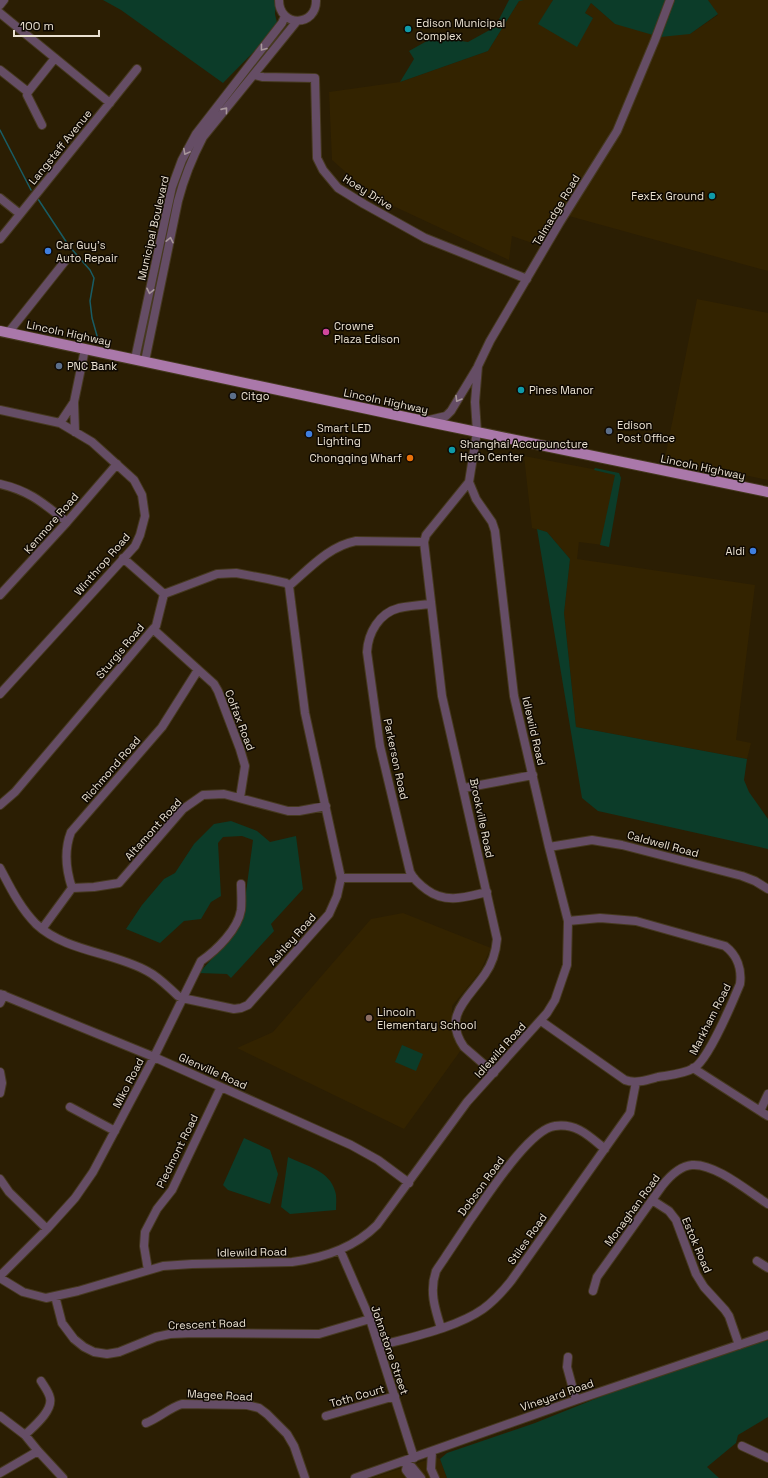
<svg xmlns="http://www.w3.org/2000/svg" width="768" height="1478" viewBox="0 0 768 1478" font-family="'Space Grotesk',sans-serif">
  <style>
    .built { fill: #332300 }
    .green { fill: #0c3c29 }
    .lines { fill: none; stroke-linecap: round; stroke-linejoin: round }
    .stream { stroke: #195c64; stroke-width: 1.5 }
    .minor-casing { stroke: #463920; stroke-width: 10 }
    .major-casing { stroke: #463920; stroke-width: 12 }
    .minor { stroke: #654d65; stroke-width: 8 }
    .major { stroke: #aa78aa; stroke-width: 10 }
    .oneway { stroke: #a8979b }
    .culture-dot { fill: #0f9aa8; stroke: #0f0902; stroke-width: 1.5 }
    .shop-dot { fill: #3f7fe0; stroke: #0f0902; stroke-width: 1.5 }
    .hotel-dot { fill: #d1479c; stroke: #0f0902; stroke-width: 1.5 }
    .service-dot { fill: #5c6f8a; stroke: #0f0902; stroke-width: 1.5 }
    .food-dot { fill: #e8710a; stroke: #0f0902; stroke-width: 1.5 }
    .education-dot { fill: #8d6e63; stroke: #0f0902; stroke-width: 1.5 }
    .labels { text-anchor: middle; stroke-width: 3; stroke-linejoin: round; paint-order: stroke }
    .poi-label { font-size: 11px; fill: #eae1d1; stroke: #0f0902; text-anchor: start }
    .street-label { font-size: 11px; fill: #eae1d1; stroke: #0f0902 }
  </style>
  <rect width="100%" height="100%" fill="#2b1e03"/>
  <path class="built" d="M524 0H553L539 24 593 18 585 13 591 3 615 24 690 34 718 15 708 0H768V271L569 216 532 243 512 236 509 260 374 197 332 160 329 92 400 82 488 51 519 1Z
    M697 299 768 313V480L665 458Z
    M524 456 619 474 603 545 579 542 577 559 755 585 736 740 751 743 747 759 576 727 564 613 570 559 547 532 532 528Z
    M403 913 491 948 480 972 452 1006V1030L461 1050 404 1129 237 1048 273 1032 371 919Z
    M436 1457 440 1459 447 1478H372Z"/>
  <path class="green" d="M103 0H276L275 14 278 27 223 83 121 10Z
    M509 0H524L519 1 488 51 400 82 414 59 409 51 434 37 468 42 495 27Z
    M553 0H708L718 14 690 34 660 37 615 24 591 3 585 13 593 18 577 47 538 24Z
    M595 468 619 473 621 478 609 547 600 545 615 475 594 470Z
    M537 529 547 532 570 559 564 613 576 727 747 759 744 780 749 792 768 819V849L598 811 582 798Z
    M231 821 257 831 270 842 296 836 303 889 271 924 274 931 231 978 227 974 199 973 220 950 244 907 253 840 242 836 223 837 218 843 221 896 211 902 201 919 184 921 160 943 126 929 142 905 164 879 175 873 194 844 214 824Z
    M402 1045 423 1054 416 1071 395 1062Z
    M244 1138 270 1150 278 1174 270 1204 228 1190 223 1185Z
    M288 1157C305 1165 330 1171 335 1191 337 1196 336 1204 336 1210L290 1214 281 1207Z
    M768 1340V1417L738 1435 736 1443 707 1467 719 1478H447L440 1459 447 1453 535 1423 625 1387Z"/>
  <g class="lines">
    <path class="stream" d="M0 130 31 190
      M38 199 69 246 90 270 94 278 90 301 92 318 99 343"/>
    <g class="minor-casing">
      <path id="minor" d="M279 0C279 28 317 27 316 0
        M0 5 4 0
        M0 13 110 103
        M0 70 28 92
        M254 75 263 77 315 78 317 158 323 170 338 188 364 204 425 238 527 279
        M42 125 27 95 28 92 55 58
        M0 198 20 214
        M0 239 137 69
        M8 333 66 260
        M135 359 172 187 182 160 196 134 282 23 285 16
        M145 361 178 201C184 178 192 158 203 137L297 21
        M0 410 60 423 92 442 134 480 142 495 145 516 140 535 135 546 0 694
        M425 421 446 416 451 411 477 368
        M60 423 74 402
        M75 432 74 402 85 349
        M0 484C30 491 43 503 67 522
        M123 558 164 594
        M289 586C309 569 329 546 356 541L424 542
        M164 594 217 574 236 573 268 579 286 583 289 586
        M0 595 67 522 117 464
        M430 604C420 605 409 606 399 608 379 613 368 633 367 652L380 746 410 872C414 880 420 885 427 890 446 904 466 897 487 892
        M153 629 214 684 218 691 240 749 245 766 240 798
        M464 788 533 775
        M0 805 15 792 153 629 156 626 164 594
        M549 847 592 840 622 845 742 876 755 881 768 889
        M0 868C10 887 20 908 36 924 66 952 113 952 147 971 159 977 168 987 178 996L182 998 234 1009 241 1008 248 1005 329 914 337 896 341 878 305 713 289 586
        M341 878H414
        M72 888 94 887 119 883 183 809 203 795 224 794 288 811H299L326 806
        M72 888C66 870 64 850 71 832L162 727 198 670
        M42 929 72 888
        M0 994 154 1057 351 1145 378 1160 409 1183
        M0 1003 4 995
        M541 1021 625 1080C635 1084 647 1080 658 1077 670 1075 684 1074 694 1068 708 1060 733 1001 740 984 742 969 737 955 725 946L636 921 600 918 568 921
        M693 1068 768 1116
        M0 1072 2 1083 0 1093
        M494 1073 464 1047C442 1016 468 999 485 974 492 964 496 951 497 939L442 696 424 542 426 535 469 482 477 432 475 402 478 366 490 341 560 222 617 131 655 40 670 0
        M70 1107 115 1131
        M760 1111 768 1094
        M0 1179 9 1192 47 1229
        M652 1200 669 1211 676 1220 696 1274 704 1287 725 1310 729 1316 739 1345
        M340 1250 370 1319 414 1458
        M757 1261 768 1268
        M148 1270 144 1246 145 1232 157 1209 172 1190 221 1087
        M0 1276 47 1229 75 1198 93 1172 154 1057 201 961C217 950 238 929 241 910 242 901 241 892 241 884
        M0 1278 23 1292 46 1298 78 1291 163 1266 192 1264 292 1262C324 1258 354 1248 377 1225L467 1102 547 1013 555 1000 567 965 568 921 549 847 514 696 495 531 492 522 476 499 469 482
        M593 1291 597 1277 662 1186C669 1177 680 1166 692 1165 715 1163 749 1192 768 1204
        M55 1296 62 1323 74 1339 84 1347 94 1352 107 1354 119 1352 156 1337 170 1334 194 1333 319 1334 370 1319
        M441 1328C435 1309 429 1291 436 1271 439 1266 443 1261 446 1256 454 1244 462 1232 470 1220 486 1198 529 1129 555 1126 577 1123 589 1136 605 1149
        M379 1346C411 1337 456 1328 483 1309 494 1301 503 1291 511 1281L630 1113 636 1082
        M568 1357 567 1367 576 1400
        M0 1416 25 1435 38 1451 63 1478
        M326 1416 395 1396
        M146 1423C159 1418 169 1408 182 1404L247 1405 259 1408 267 1414 287 1434 294 1446 305 1478
        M25 1435C33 1427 53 1411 50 1398 49 1392 44 1386 41 1381
        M742 1446 768 1458
        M432 1451 431 1469 435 1478
        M404 1461 407 1466 406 1470 412 1478
        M407 1466 412 1467 421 1478
        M0 1473 38 1451
        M355 1478 576 1400 768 1335"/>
    </g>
    <g class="major-casing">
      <path id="major" d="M0 331 424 421 768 492"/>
    </g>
    <use href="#minor" class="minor"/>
    <use href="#major" class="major"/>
  </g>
  <defs><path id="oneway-chevron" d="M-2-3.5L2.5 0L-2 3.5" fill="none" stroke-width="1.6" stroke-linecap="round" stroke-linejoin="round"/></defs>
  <g class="oneway">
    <use href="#oneway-chevron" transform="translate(263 48) rotate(128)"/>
    <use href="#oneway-chevron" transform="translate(225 110) rotate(-51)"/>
    <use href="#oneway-chevron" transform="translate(186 152) rotate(118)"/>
    <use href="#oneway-chevron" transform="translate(170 240) rotate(-78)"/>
    <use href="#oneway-chevron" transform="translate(150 291) rotate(102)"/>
    <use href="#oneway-chevron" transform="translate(458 399) rotate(121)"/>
  </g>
  <g class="culture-dot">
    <circle cx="408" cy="29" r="4"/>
    <circle cx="712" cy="196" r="4"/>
    <circle cx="521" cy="390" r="4"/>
    <circle cx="452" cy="450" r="4"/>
  </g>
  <g class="shop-dot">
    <circle cx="48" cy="251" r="4"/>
    <circle cx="309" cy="434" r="4"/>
    <circle cx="753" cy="551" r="4"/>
  </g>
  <circle class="hotel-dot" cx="326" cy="332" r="4"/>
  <g class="service-dot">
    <circle cx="59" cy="366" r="4"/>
    <circle cx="233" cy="396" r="4"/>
    <circle cx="609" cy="431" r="4"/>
  </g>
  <circle class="food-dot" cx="410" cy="458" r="4"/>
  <circle class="education-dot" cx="369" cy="1018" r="4"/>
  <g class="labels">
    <g class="poi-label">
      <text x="416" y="27">Edison Municipal<tspan x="416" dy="13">Complex</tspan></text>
      <text x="704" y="200" text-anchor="end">FexEx Ground</text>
      <text x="56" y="249">Car Guy's<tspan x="56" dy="13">Auto Repair</tspan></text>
      <text x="334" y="330">Crowne<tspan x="334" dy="13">Plaza Edison</tspan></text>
      <text x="67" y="370">PNC Bank</text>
      <text x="529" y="394">Pines Manor</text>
      <text x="241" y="400">Citgo</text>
      <text x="617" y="429">Edison<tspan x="617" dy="13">Post Office</tspan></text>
      <text x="317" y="432">Smart LED<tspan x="317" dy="13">Lighting</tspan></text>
      <text x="460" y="448">Shanghai Accupuncture<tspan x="460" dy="13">Herb Center</tspan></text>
      <text x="402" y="462" text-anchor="end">Chongqing Wharf</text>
      <text x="745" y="555" text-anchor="end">Aldi</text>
      <text x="377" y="1016">Lincoln<tspan x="377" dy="13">Elementary School</tspan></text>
    </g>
    <g class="street-label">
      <text transform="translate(60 147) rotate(-51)" y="4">Langstaff Avenue</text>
      <text transform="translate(368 192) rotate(32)" y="4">Hoey Drive</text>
      <text transform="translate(556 210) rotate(-59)" y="4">Talmadge Road</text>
      <text transform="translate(153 228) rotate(-77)" y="4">Municipal Boulevard</text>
      <text transform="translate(69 333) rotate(12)" y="4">Lincoln Highway</text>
      <text transform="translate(386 401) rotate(12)" y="4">Lincoln Highway</text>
      <text transform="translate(703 467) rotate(12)" y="4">Lincoln Highway</text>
      <text transform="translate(51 523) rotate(-49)" y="4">Kenmore Road</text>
      <text transform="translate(102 564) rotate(-49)" y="4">Winthrop Road</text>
      <text transform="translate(120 651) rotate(-50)" y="4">Sturgis Road</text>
      <text transform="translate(240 720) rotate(69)" y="4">Colfax Road</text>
      <text transform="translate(534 731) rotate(77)" y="4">Idlewild Road</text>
      <text transform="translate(396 759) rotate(78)" y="4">Parkerson Road</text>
      <text transform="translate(111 769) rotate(-49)" y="4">Richmond Road</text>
      <text transform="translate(482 818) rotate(78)" y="4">Brookville Road</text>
      <text transform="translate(153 829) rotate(-48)" y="4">Altamont Road</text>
      <text transform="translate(663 844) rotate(15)" y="4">Caldwell Road</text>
      <text transform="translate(292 939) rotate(-48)" y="4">Ashley Road</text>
      <text transform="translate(710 1019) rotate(-63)" y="4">Markham Road</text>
      <text transform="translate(500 1050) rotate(-48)" y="4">Idlewild Road</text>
      <text transform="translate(213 1071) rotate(24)" y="4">Glenville Road</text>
      <text transform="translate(128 1083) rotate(-63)" y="4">Miko Road</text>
      <text transform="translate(177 1151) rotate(-64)" y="4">Piedmont Road</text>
      <text transform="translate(481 1186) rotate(-54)" y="4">Dobson Road</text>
      <text transform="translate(632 1210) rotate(-54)" y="4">Monaghan Road</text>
      <text transform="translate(527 1239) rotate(-55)" y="4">Stiles Road</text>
      <text transform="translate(697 1245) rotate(67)" y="4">Estok Road</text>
      <text transform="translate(252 1252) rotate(-1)" y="4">Idlewild Road</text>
      <text transform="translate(207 1324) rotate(-2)" y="4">Crescent Road</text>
      <text transform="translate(390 1350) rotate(71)" y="4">Johnstone Street</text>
      <text transform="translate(220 1395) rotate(3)" y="4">Magee Road</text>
      <text transform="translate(557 1395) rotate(-19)" y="4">Vineyard Road</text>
      <text transform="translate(357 1396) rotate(-16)" y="4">Toth Court</text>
    </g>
  </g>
  <path d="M14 30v6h85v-6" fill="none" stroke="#eae1d1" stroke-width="2"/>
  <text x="20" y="30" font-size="12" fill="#eae1d1" stroke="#0f0902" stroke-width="3" paint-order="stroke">100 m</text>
</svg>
